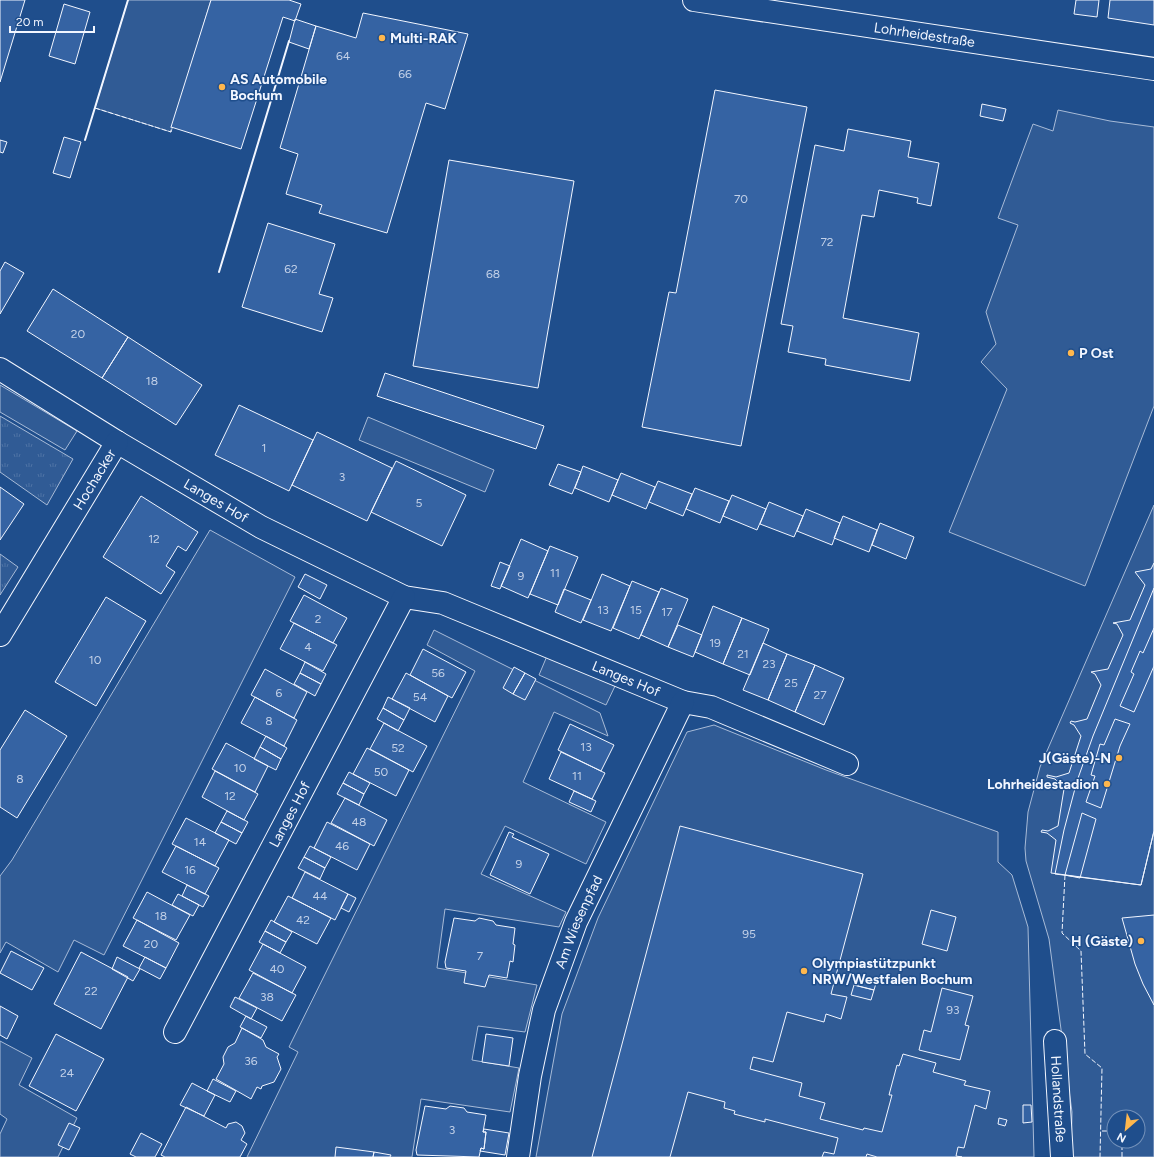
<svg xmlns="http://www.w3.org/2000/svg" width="1154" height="1157" viewBox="0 0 1154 1157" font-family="Figtree,sans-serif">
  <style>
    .grass { fill: url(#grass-tufts); stroke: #a8bbd7 }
    .built { fill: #305b95; stroke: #a8bbd7; fill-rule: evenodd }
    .building { fill: #3563a3; stroke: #f2f6ff }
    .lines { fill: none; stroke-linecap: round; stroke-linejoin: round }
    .minor-casing { stroke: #f2f6ff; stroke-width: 24 }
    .minor { stroke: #1f4e8c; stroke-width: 22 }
    .fence { stroke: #f2f6ff; stroke-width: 1; stroke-dasharray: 5 2; stroke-linecap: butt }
    .wall { stroke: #f2f6ff; stroke-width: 2 }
    .poi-dot { fill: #ffb74d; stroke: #1f4e8c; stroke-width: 1.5 }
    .labels { text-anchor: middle; stroke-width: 3; stroke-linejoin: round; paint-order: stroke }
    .number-label { font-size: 12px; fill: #c3d1e8 }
    .street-label { font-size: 14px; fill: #f2f6ff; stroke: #1f4e8c }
    .poi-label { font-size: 14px; font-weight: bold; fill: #f2f6ff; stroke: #1f4e8c; text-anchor: start }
  </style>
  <defs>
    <pattern id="grass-tufts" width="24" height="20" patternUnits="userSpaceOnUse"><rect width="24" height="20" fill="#305b95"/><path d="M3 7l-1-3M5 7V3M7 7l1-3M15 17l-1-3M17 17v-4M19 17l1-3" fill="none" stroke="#4e73a5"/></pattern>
  </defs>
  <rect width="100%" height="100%" fill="#1f4e8c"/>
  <path class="grass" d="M0 416 73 459 47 505 0 472Z
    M0 554 18 567 0 595Z"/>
  <path class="built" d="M128 0H211L171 132 95 108Z
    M1058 110 1110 121 1154 127V406L1085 586 949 532 1007 389 981 362 996 344 986 312 1018 225 998 218 1033 124 1053 131Z
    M0 385 77 431 65 450 0 412Z
    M368 417 494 470 485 492 359 440Z
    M1154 505V1157H1071L1072 1112 1049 939 1026 861 1025 848 1028 812 1040 767ZM1114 1117H1138V1141H1114Z
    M210 530 295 577 104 955 74 940 58 972 6 942 0 953V876L12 860Z
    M434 630 600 713 608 736 554 712 523 782 606 822 586 864 505 826 481 874 566 912 559 927 445 909 437 968 537 985 525 1032 478 1026 472 1060 519 1068 510 1112 421 1099 412 1157H247L298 1052 289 1047 475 671 427 645Z
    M547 656 615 686 606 705 539 675Z
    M714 725 826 770 998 832V862L1012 875 1028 927 1034 1157H536L562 1014 598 918 687 732Z
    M0 1041 32 1058 19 1085 77 1118 58 1157H0V1134L7 1119 0 1114Z"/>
  <path class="building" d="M0 0H25L0 82Z
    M211 0H289L301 4 295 21 283 17 241 149 171 127Z
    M1076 0H1099L1097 17 1074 14Z
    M1110 0H1154V25L1108 18Z
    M64 4 90 12 75 64 49 56Z
    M363 13 468 34 445 109 426 103 387 233 319 213 322 205 286 194 298 154 280 148 316 26 356 38Z
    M295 19 316 26 309 49 289 42Z
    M715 90 807 107 741 446 642 427 669 292 676 293Z
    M982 104 1006 109 1003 121 980 116Z
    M848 129 911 141 908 157 939 163 931 206 917 203 918 198 879 190 874 217 862 215 843 318 919 333 910 381 825 365 826 359 788 352 793 326 781 324 815 145 844 151Z
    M64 137 81 142 70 178 53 173Z
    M0 140 7 142 3 153 0 152Z
    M449 160 574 181 538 388 413 366Z
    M268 223 335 244 319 294 333 298 322 332 242 307Z
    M5 262 24 273 0 314V271Z
    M53 289 128 337 102 378 27 331Z
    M128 337 202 385 176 425 102 378Z
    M385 373 544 426 536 449 377 396Z
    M239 405 313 440 289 491 215 455Z
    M317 432 392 468 367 521 292 485Z
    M396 461 466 495 442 546 371 512Z
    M558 464 581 472 572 494 549 485Z
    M583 466 618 480 609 502 575 488Z
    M621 473 655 487 646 509 612 495Z
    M658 481 692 494 683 516 649 502Z
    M0 487 24 504 0 540Z
    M695 488 729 501 720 523 686 509Z
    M732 495 766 509 757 530 723 516Z
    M141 496 198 532 186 551 178 546 166 566 175 572 161 594 103 557Z
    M769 502 803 516 794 537 760 524Z
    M806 509 840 523 832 545 797 531Z
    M843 516 877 530 869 552 834 538Z
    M880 523 914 537 906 559 872 545Z
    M521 539 548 551 528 598 501 586Z
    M550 546 578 557 558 605 530 594Z
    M500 562 510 566 500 589 491 586Z
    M1154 563V831L1141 885 1051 873 1056 840 1047 833 1041 832 1042 830 1048 831 1058 826 1064 789 1055 779 1047 777V775L1056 777 1069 773 1081 736 1074 725 1070 723 1071 721 1075 722 1087 719 1101 685 1095 674 1091 672 1108 669 1123 635 1117 624 1113 623 1130 620 1145 585 1135 572 1151 569Z
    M305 574 327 585 320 599 298 587Z
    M602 574 630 586 611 631 583 620Z
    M632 581 659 592 639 639 613 628Z
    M661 588 688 599 668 647 641 635Z
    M1154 588V831L1141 885 1055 874 1064 830 1077 781 1093 736Z
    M564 589 591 600 581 623 555 612Z
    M304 595 347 618 333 643 290 621Z
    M106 597 146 621 96 706 55 682Z
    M713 606 742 618 723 664 695 652Z
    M742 618 769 629 750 675 723 664Z
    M294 623 337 645 323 671 280 649Z
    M678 625 702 635 693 657 668 647Z
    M1154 628V666L1134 712 1120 706 1134 674 1131 672 1140 651 1143 653Z
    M763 643 787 654 768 700 743 690Z
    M423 649 466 672 452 698 410 675Z
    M787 654 815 665 795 712 768 700Z
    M305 662 326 674 321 684 300 673Z
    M815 665 844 678 824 725 795 712Z
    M514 667 525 673 513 694 503 688Z
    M265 669 307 692 294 718 251 695Z
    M300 673 321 684 315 696 294 684Z
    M406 673 448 696 435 722 392 699Z
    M525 673 536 679 525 700 513 694Z
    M255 697 297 720 284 746 241 723Z
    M388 697 410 708 404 720 383 708Z
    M383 708 404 720 398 731 377 719Z
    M25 710 67 736 17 818 0 807V750Z
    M1115 719 1130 724 1120 746 1101 808 1086 802 1095 776 1091 775 1100 744 1104 745Z
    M384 723 427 746 413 772 370 749Z
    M570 724 614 745 601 771 558 750Z
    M266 736 287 748 281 759 260 747Z
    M226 743 268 766 255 792 212 769Z
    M260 747 281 759 276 770 254 759Z
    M367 748 409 770 396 796 353 774Z
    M561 752 605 773 592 799 549 779Z
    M215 771 258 794 244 820 202 797Z
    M349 772 370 783 364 794 343 783Z
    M343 783 364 794 359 805 337 794Z
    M574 791 596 801 591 812 569 802Z
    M345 798 387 820 374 846 331 823Z
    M227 811 248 822 242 833 221 822Z
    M1082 813 1096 819 1080 878 1065 875Z
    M186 818 229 840 215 866 172 844Z
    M221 822 242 833 236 844 215 833Z
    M327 822 370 844 357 870 314 848Z
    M680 826 863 874 831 994 847 997 841 1019 826 1014 824 1022 787 1012 773 1062 753 1057 750 1069 802 1083 799 1096 825 1103 820 1119 863 1130 864 1128 882 1132 892 1095H889L897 1065 899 1066 903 1054 936 1063 933 1072 966 1081 964 1085 990 1091 986 1109 975 1105 964 1148 958 1147 956 1156 962 1157H877L867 1154 866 1157H822L824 1152 834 1154 838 1138 765 1119V1122L734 1114 735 1111 724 1108 725 1102 688 1092 670 1157H592Z
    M509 832 514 834 512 837 549 854 530 894 490 875Z
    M176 846 219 868 205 894 162 872Z
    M310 846 331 857 325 868 304 857Z
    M304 857 325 868 320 879 298 868Z
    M305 872 348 894 335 920 292 898Z
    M187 885 209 896 203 907 182 896Z
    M147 892 190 915 176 940 133 918Z
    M178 894 199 905 193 916 172 905Z
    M348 894 356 898 349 912 341 908Z
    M288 896 331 918 317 944 274 922Z
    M931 910 956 917 947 951 922 944Z
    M1154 915V1005L1143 984 1135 964 1122 918Z
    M454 918 475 921 479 918 493 921 496 925 515 928 513 944 515 945 513 962 510 961 507 978 489 975 485 987 464 983 466 971 446 968 445 962Z
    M137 920 179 943 166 968 123 946Z
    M271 920 292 932 286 942 265 931Z
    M265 931 286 942 280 953 259 942Z
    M263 944 306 967 292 993 249 970Z
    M11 951 44 968 32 990 0 973Z
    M81 952 128 977 101 1029 54 1004Z
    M117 957 140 969 133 981 112 969Z
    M145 957 166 968 160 979 139 968Z
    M253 973 296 995 282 1021 239 998Z
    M856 975 877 980 874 990 854 985Z
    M854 985 874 990 871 1000 851 995Z
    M942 988 973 996 965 1025 969 1026 960 1060 919 1050 924 1030 931 1032Z
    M235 997 257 1008 251 1019 230 1007Z
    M0 1006 18 1016 7 1039 0 1035Z
    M246 1016 267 1027 261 1038 240 1027Z
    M242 1028 263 1040 266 1047 279 1054 277 1057 281 1069 274 1082 262 1086 261 1089 257 1087 251 1099 216 1079 224 1064 223 1057 228 1047 235 1043Z
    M56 1034 104 1059 76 1111 29 1086Z
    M486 1034 513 1038 509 1066 482 1062Z
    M213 1079 236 1091 230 1102 207 1091Z
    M192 1083 215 1095 204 1116 180 1105Z
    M1023 1105H1031L1032 1122 1023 1123Z
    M425 1106 446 1109 450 1106 464 1108 467 1112 486 1115 483 1132H486L484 1149 481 1148 479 1157 417 1155 416 1150Z
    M186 1107 226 1128 228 1124 236 1122 242 1126 245 1133 241 1140 247 1144 240 1157H165L161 1155Z
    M999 1118 1007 1120 1005 1126 998 1124Z
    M69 1123 80 1128 69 1150 58 1145Z
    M484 1129 509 1133 505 1155 480 1151 481 1148 484 1149 486 1132H483Z
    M141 1133 162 1144 155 1157H136L130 1154Z
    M336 1147 374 1152 373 1157H335Z
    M374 1152 391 1155 390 1157H373Z"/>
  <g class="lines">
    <g class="minor-casing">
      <g id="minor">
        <path id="s1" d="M694 0 1154 69"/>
        <path id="s2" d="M0 369 117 442 261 527 404 597 443 603 683 702 711 707 847 764"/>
        <path id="s3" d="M0 635 117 442"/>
        <path id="s4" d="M175 1032 404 597"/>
        <path id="s5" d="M1055 1041 1062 1157"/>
        <path id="s6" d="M518 1157 530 1076 544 1010 576 922 683 702"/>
      </g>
    </g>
    <use href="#minor" class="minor"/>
    <path class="fence" d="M95 108 171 132V127
      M1065 875 1062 933 1081 951 1085 1054 1102 1068 1100 1157
      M1102 1131H1114
      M1122 1157V1141"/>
    <path class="wall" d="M85 140 128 0
      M219 272 289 41"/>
  </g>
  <g class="poi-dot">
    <circle cx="382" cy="38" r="4"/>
    <circle cx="222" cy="87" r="4"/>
    <circle cx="1071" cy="353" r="4"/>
    <circle cx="1119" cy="758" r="4"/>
    <circle cx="1107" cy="784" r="4"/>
    <circle cx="1141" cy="941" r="4"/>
    <circle cx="804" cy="971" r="4"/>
  </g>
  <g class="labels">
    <g class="number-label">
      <text x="343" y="60">64</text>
      <text x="405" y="78">66</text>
      <text x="741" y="203">70</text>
      <text x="827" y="246">72</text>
      <text x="291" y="273">62</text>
      <text x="493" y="278">68</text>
      <text x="78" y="338">20</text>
      <text x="152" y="385">18</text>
      <text x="264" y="452">1</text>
      <text x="342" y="481">3</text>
      <text x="419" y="507">5</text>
      <text x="154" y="543">12</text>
      <text x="555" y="577">11</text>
      <text x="521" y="580">9</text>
      <text x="603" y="614">13</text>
      <text x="636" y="614">15</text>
      <text x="667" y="616">17</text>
      <text x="318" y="623">2</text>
      <text x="715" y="647">19</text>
      <text x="308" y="651">4</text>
      <text x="743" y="658">21</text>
      <text x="95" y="664">10</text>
      <text x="769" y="668">23</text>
      <text x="438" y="677">56</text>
      <text x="791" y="687">25</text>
      <text x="279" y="697">6</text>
      <text x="820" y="699">27</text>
      <text x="420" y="701">54</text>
      <text x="269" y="725">8</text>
      <text x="586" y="751">13</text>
      <text x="398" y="752">52</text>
      <text x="240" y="772">10</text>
      <text x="381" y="776">50</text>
      <text x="577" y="780">11</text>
      <text x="20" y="783">8</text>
      <text x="230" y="800">12</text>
      <text x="359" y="826">48</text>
      <text x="200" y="846">14</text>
      <text x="342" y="850">46</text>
      <text x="519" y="868">9</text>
      <text x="190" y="874">16</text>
      <text x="320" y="900">44</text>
      <text x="161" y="920">18</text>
      <text x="303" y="924">42</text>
      <text x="749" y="938">95</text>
      <text x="151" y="948">20</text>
      <text x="480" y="960">7</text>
      <text x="277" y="973">40</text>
      <text x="91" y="995">22</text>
      <text x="267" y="1001">38</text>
      <text x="953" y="1014">93</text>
      <text x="251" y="1065">36</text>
      <text x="67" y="1077">24</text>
      <text x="452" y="1134">3</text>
    </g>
    <g class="street-label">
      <text dy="5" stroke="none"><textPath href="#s1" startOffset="233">Lohrheidestraße</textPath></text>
      <text dy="5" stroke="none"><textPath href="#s3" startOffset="182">Hochacker</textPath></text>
      <text dy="5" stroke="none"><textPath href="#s2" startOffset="253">Langes Hof</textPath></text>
      <text dy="5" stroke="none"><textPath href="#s2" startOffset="702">Langes Hof</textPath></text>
      <text dy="5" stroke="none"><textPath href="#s4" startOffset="246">Langes Hof</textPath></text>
      <text dy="5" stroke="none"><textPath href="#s6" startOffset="244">Am Wiesenpfad</textPath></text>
      <text dy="5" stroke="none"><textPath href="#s5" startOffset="58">Hollandstraße</textPath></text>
    </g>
    <g class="poi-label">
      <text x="390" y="43">Multi-RAK</text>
      <text x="230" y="84">AS Automobile<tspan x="230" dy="16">Bochum</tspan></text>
      <text x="1079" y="358">P Ost</text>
      <text x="1111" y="763" text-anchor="end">J(Gäste)-N</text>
      <text x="1099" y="789" text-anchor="end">Lohrheidestadion</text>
      <text x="1133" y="946" text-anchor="end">H (Gäste)</text>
      <text x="812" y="968">Olympiastützpunkt<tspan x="812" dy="16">NRW/Westfalen Bochum</tspan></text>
    </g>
  </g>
  <g transform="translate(1126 1129) rotate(208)"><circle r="19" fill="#1f4e8c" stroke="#7391ba"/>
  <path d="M0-3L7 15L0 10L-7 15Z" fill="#ffb74d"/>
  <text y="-6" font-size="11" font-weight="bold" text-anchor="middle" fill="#f2f6ff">N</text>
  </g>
  <path d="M10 26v6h84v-6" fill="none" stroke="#f2f6ff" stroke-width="2"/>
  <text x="16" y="26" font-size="12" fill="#f2f6ff" stroke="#1f4e8c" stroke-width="3" paint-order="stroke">20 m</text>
</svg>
